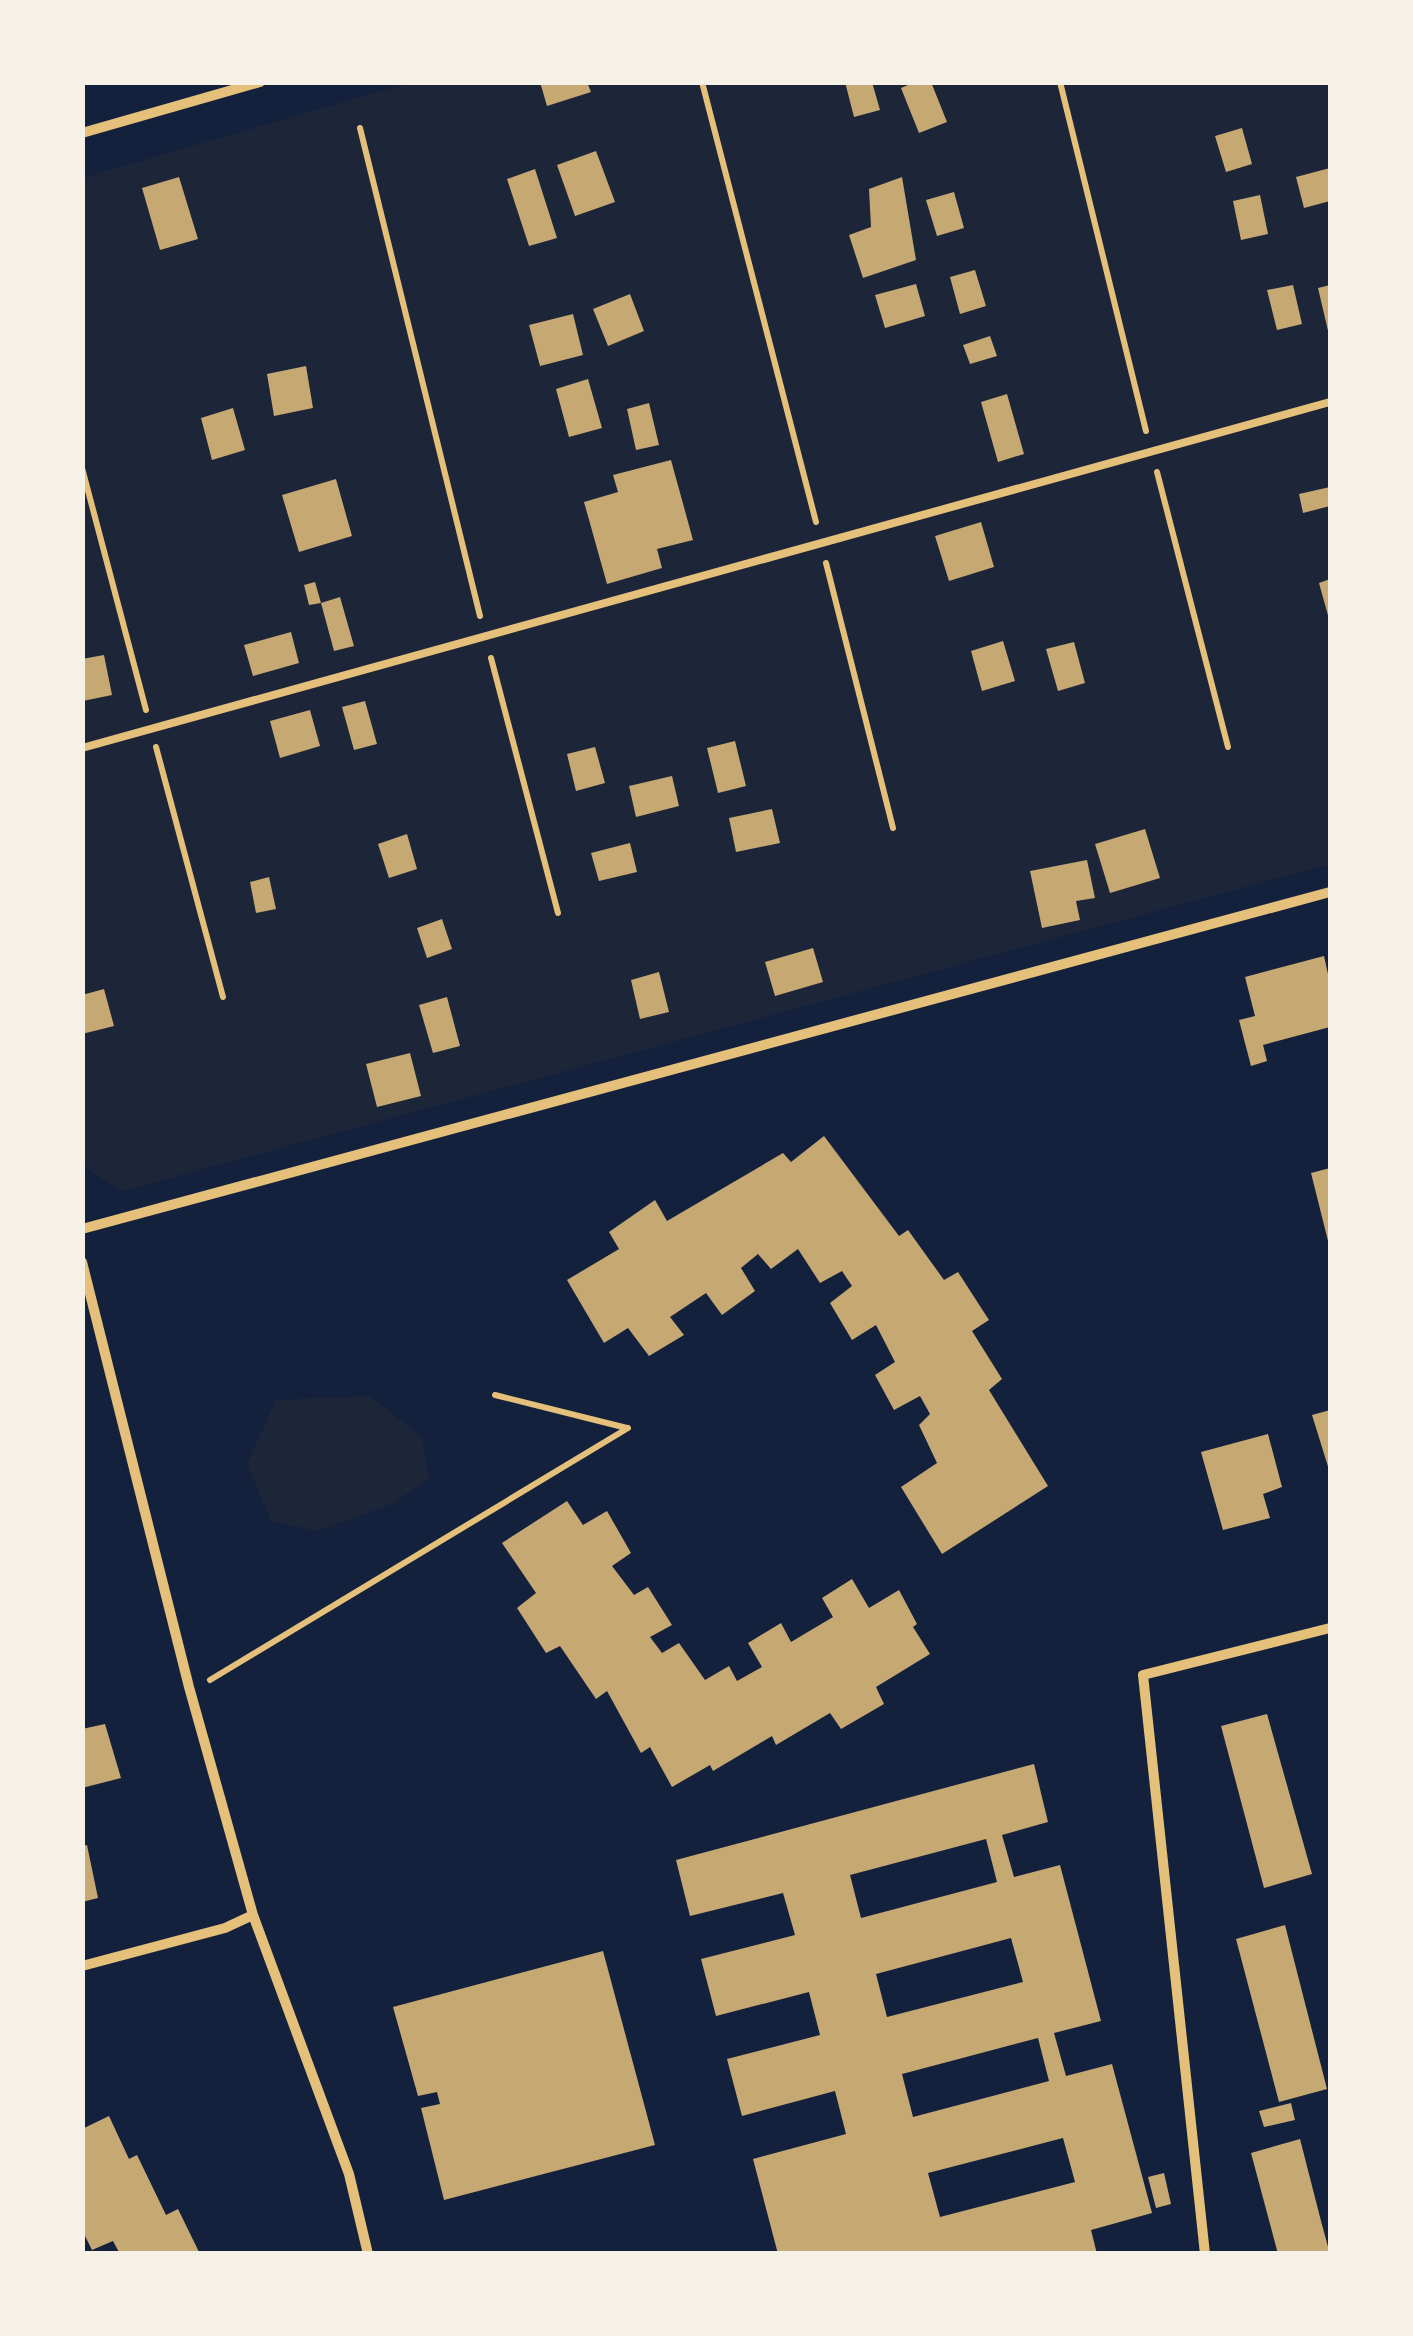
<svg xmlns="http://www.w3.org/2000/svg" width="1413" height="2336" viewBox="0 0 1413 2336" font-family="Signika,sans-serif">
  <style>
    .green { fill: #1d2539 }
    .building { fill: #c6a872; fill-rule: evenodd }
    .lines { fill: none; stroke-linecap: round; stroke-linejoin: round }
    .path { stroke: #e5c07b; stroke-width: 6 }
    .service { stroke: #e5c07b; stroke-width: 8 }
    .minor { stroke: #e5c07b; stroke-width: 10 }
  </style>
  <rect width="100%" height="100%" fill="#14213d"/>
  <path class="green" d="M409 83H1330V864L122 1191 87 1169 82 1152V178Z
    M370 1396 422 1437 429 1479 392 1504 317 1531 271 1521 247 1464 276 1400Z"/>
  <path class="building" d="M540 82H587L591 92 547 106Z
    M845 82H872L880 110 854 117Z
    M915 82H931L947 122 919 133 901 88Z
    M1242 128 1252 164 1226 172 1215 136Z
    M596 151 615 202 575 216 557 165Z
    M1330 168V201L1304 208 1296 177Z
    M535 169 557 238 529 246 507 179Z
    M179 177 198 239 160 250 142 188Z
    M902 177 916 260 863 278 849 235 871 227 869 189Z
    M954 192 964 228 937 236 926 200Z
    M1260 195 1268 234 1241 240 1233 201Z
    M975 270 986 306 960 314 950 277Z
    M916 284 925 316 885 328 875 295Z
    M1293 285 1302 324 1277 330 1267 290Z
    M1330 285V335H1329L1318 288Z
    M630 294 644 331 608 346 593 309Z
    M573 314 583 355 540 366 529 325Z
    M990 336 997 356 970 364 963 345Z
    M306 366 313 408 274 416 267 374Z
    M588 379 602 428 569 437 556 389Z
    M1007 394 1024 454 998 462 981 402Z
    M649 403 659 445 636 450 627 409Z
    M233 408 245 450 212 460 201 418Z
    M671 460 693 540 657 549 662 568 607 584 584 502 618 492 613 475Z
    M336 479 352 536 299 552 282 495Z
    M1330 487V506L1303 513 1299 494Z
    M981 522 994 567 949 581 935 536Z
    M1330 579V619H1329L1319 583Z
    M315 582 321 603 309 605 304 585Z
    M340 597 354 646 334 651 321 603Z
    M291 632 299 663 253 676 244 645Z
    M1003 641 1015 681 982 691 971 651Z
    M1074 642 1085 683 1058 691 1046 649Z
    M104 655 112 695 83 701 82 659Z
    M365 701 377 744 354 750 342 707Z
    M310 710 320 746 280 758 270 721Z
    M735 741 746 786 718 793 707 748Z
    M595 747 605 783 576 791 567 754Z
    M672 776 679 806 636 817 629 786Z
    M772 809 780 843 736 852 729 818Z
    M1145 829 1160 878 1110 893 1095 844Z
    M407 834 417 869 389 878 378 844Z
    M630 843 637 872 599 881 591 853Z
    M1087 860 1095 898 1076 901 1080 920 1042 928 1030 871Z
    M269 877 276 909 256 913 250 882Z
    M442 919 452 949 427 958 417 928Z
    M813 948 823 982 775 996 765 962Z
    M1324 956 1330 983V1027L1263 1045 1267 1061 1251 1066 1239 1020 1255 1016 1245 977Z
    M659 972 669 1012 640 1019 631 980Z
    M104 989 114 1026 82 1034V995Z
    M447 997 460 1046 433 1053 419 1005Z
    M410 1053 421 1096 377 1107 366 1064Z
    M824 1136 899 1236 908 1230 944 1280 958 1272 989 1320 972 1331 1002 1379 989 1390 1048 1486 942 1554 901 1487 937 1463 919 1425 930 1414 920 1396 894 1410 875 1375 895 1362 876 1325 852 1340 830 1303 852 1286 842 1271 820 1283 798 1249 771 1269 758 1254 741 1268 755 1291 722 1315 706 1293 670 1317 684 1335 649 1356 628 1328 604 1343 567 1280 619 1249 609 1232 655 1200 667 1221 783 1153 791 1162Z
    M1330 1168V1245H1329L1311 1173Z
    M1330 1410V1473L1312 1415Z
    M1268 1434 1282 1487 1263 1494 1270 1518 1223 1530 1201 1452Z
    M567 1501 583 1525 607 1511 631 1553 612 1566 634 1595 648 1587 672 1625 650 1637 662 1653 679 1643 705 1680 729 1666 737 1681 762 1667 748 1643 781 1623 791 1642 833 1617 822 1598 852 1579 869 1608 899 1590 917 1624 913 1627 930 1654 876 1687 884 1704 841 1729 830 1713 776 1745 772 1736 713 1771 710 1765 672 1787 650 1747 641 1753 607 1691 596 1699 560 1646 546 1653 517 1608 536 1593 502 1543Z
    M1267 1714 1312 1874 1264 1888 1221 1726Z
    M105 1724 121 1778 82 1788V1729Z
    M1034 1764 1048 1822 1002 1835 1014 1877 1060 1865 1101 2021 1054 2033 1066 2076 1112 2064 1152 2213 1091 2230 1097 2254H778L753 2159 846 2134 835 2091 742 2116 727 2059 820 2035 809 1992 716 2016 701 1959 795 1935 783 1893 690 1916 676 1860ZM986 1839 997 1882 861 1918 850 1875ZM1011 1938 1023 1982 887 2017 876 1974ZM1038 2038 1049 2081 913 2117 902 2074ZM1063 2138 1075 2182 940 2217 928 2173Z
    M87 1845 98 1898 82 1902V1846Z
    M1285 1925 1327 2089 1279 2102 1236 1939Z
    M603 1951 655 2145 444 2200 421 2108 440 2104 437 2092 418 2096 393 2007Z
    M1291 2103 1295 2120 1264 2127 1259 2111Z
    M109 2116 129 2159 137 2155 166 2215 178 2209 200 2254H120L113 2241 92 2250 82 2230V2129Z
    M1300 2139 1321 2221 1330 2254H1278L1251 2153Z
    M1164 2173 1171 2204 1156 2208 1148 2177Z"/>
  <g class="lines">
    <path class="path" d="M702 82 816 522
      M1060 82 1146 431
      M360 128 480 616
      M82 468 146 710
      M1157 472 1228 747
      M826 563 893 828
      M491 658 558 913
      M156 747 223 997
      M495 1395 627 1428
      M210 1680 628 1428"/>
    <path class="service" d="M82 748 1330 402"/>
    <path class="minor" d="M82 133 260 82
      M82 1229 1330 892
      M82 1262 189 1687 253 1915 349 2174 368 2254
      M82 1966 225 1928 253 1915
      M1205 2254 1143 1675 1330 1628"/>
  </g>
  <rect width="1413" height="2336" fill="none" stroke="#f6f1e7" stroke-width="170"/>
</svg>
